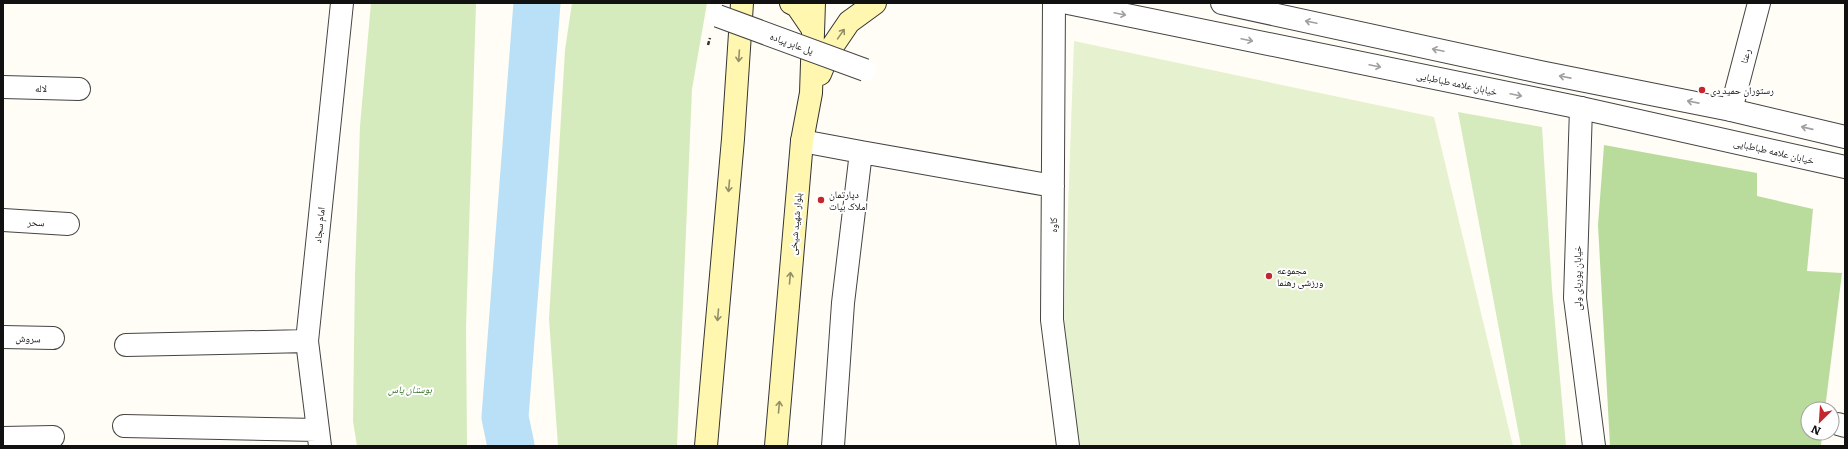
<svg xmlns="http://www.w3.org/2000/svg" width="1848" height="449" viewBox="0 0 1848 449" font-family="Literata,'Noto Naskh Arabic',serif">
  <style>
    .green { fill: #d5ebbd }
    .forest { fill: #b9dc9c }
    .pitch { fill: #e6f2cf }
    .lines { fill: none; stroke-linecap: round; stroke-linejoin: round }
    .river { stroke: #b9e0f7; stroke-width: 47 }
    .minor-casing { stroke: #444; stroke-width: 24 }
    .tertiary-casing { stroke: #444; stroke-width: 24 }
    .secondary-casing { stroke: #333; stroke-width: 24 }
    .path { stroke: #333; stroke-width: 2.5; stroke-dasharray: 4 2; stroke-linecap: butt }
    .minor { stroke: #fff; stroke-width: 22 }
    .tertiary { stroke: #fff; stroke-width: 22 }
    .secondary { stroke: #fff6b0; stroke-width: 22 }
    .pedestrian-bridge-casing { stroke: #444; stroke-width: 24; stroke-linecap: butt }
    .pedestrian-bridge { stroke: #fff; stroke-width: 22 }
    .oneway { stroke: #a0a0a0 }
    .oneway2 { stroke: #948f68 }
    .poi-dot { fill: #c4262e; stroke: #fff; stroke-width: 1.5 }
    .labels { text-anchor: middle; stroke-width: 4; stroke-linejoin: round; paint-order: stroke }
    .street-label { font-size: 10px; fill: #111; stroke: #fff }
    .poi-label { font-size: 10px; fill: #111; stroke: #fff; text-anchor: start }
    .park-label { font-size: 10px; font-style: italic; fill: #2f6b1f; stroke: #fff }
  </style>
  <rect width="100%" height="100%" fill="#fffdf5"/>
  <path class="green" d="M371 3H476L466 328 467 446H357L353 421 355 274 360 126Z
    M572 3H707L692 89 677 446H558L549 319 565 50Z
    M1458 112 1542 127 1552 289 1566 446H1521Z"/>
  <path class="forest" d="M1604 145 1757 173V196L1813 209 1807 271 1842 273 1825 409H1808V433H1822L1821 446H1610L1598 225Z"/>
  <path class="pitch" d="M1074 41 1434 117 1513 446H1062L1060 435Z"/>
  <g class="lines">
    <path class="river" d="M511 446 505 417 537 3"/>
    <g class="minor-casing">
      <path id="minor" d="M1054 3 1052 320 1068 446
        M3 87 79 89
        M1581 108 1575 298 1594 446
        M1731 110 1759 3
        M802 141 861 152 843 303 833 446
        M861 152 1053 186
        M3 220 68 224
        M3 337 53 338
        M126 345 307 341
        M1838 424 1845 426
        M124 426 317 430
        M3 438 53 437
        M320 446 307 341 342 3"/>
    </g>
    <g class="tertiary-casing">
      <path id="tertiary" d="M1068 3 1581 108 1845 167
        M1222 3 1540 72 1731 110 1845 137"/>
    </g>
    <g class="secondary-casing">
      <path id="secondary" d="M791 3 797 6 812 28
        M820 74 830 50 849 22 875 3
        M706 446 733 139 742 3
        M776 446 802 141 811 93 814 3"/>
    </g>
    <path class="path" d="M708 45 710 38"/>
    <use href="#minor" class="minor"/>
    <use href="#tertiary" class="tertiary"/>
    <use href="#secondary" class="secondary"/>
    <g class="pedestrian-bridge-casing">
      <path id="pedestrian-bridge" d="M718 16 865 70"/>
    </g>
    <use href="#pedestrian-bridge" class="pedestrian-bridge"/>
  </g>
  <defs><path id="oneway-shaft" d="M-6 0H5M1.5-3L5.5 0L1.5 3" fill="none" stroke-width="1.6" stroke-linecap="round" stroke-linejoin="round"/></defs>
  <g class="oneway">
    <use href="#oneway-shaft" transform="translate(1120 14) rotate(12)"/>
    <use href="#oneway-shaft" transform="translate(1311 22) rotate(-168)"/>
    <use href="#oneway-shaft" transform="translate(1247 40) rotate(12)"/>
    <use href="#oneway-shaft" transform="translate(1438 50) rotate(-168)"/>
    <use href="#oneway-shaft" transform="translate(1375 66) rotate(12)"/>
    <use href="#oneway-shaft" transform="translate(1565 77) rotate(-169)"/>
    <use href="#oneway-shaft" transform="translate(1516 95) rotate(12)"/>
    <use href="#oneway-shaft" transform="translate(1693 102) rotate(-169)"/>
    <use href="#oneway-shaft" transform="translate(1807 128) rotate(-167)"/>
  </g>
  <g class="oneway2">
    <use href="#oneway-shaft" transform="translate(841 34) rotate(-55)"/>
    <use href="#oneway-shaft" transform="translate(739 56) rotate(94)"/>
    <use href="#oneway-shaft" transform="translate(729 186) rotate(95)"/>
    <use href="#oneway-shaft" transform="translate(790 278) rotate(-85)"/>
    <use href="#oneway-shaft" transform="translate(718 315) rotate(95)"/>
    <use href="#oneway-shaft" transform="translate(779 407) rotate(-85)"/>
  </g>
  <g class="poi-dot">
    <circle cx="1702" cy="90" r="4"/>
    <circle cx="821" cy="200" r="4"/>
    <circle cx="1269" cy="276" r="4"/>
  </g>
  <g class="labels">
    <g class="street-label">
      <text transform="translate(792 43) rotate(20)" y="4">پل عابر پیاده</text>
      <text transform="translate(1745 56) rotate(-75)" y="4">رعنا</text>
      <text transform="translate(1457 83) rotate(12)" y="4">خیابان علامه طباطبایی</text>
      <text transform="translate(41 88) rotate(1)" y="4">لاله</text>
      <text transform="translate(1774 151) rotate(13)" y="4">خیابان علامه طباطبایی</text>
      <text transform="translate(36 222) rotate(3)" y="4">سحر</text>
      <text transform="translate(795 224) rotate(-85)" y="4">بلوار شهید شیخی</text>
      <text transform="translate(319 225) rotate(-84)" y="4">امام سجاد</text>
      <text transform="translate(1053 225) rotate(-90)" y="4">کاوه</text>
      <text transform="translate(1577 278) rotate(-90)" y="4">خیابان پوریای ولی</text>
      <text transform="translate(28 338) rotate(2)" y="4">سروش</text>
    </g>
    <g class="poi-label">
      <text x="1710" y="94">رستوران حمید دی</text>
      <text x="829" y="198">دپارتمان<tspan x="829" dy="12">املاک بیات</tspan></text>
      <text x="1277" y="274">مجموعه<tspan x="1277" dy="12">ورزشی رهنما</tspan></text>
    </g>
    <g class="park-label">
      <text x="410" y="393">بوستان یاس</text>
    </g>
  </g>
  <rect width="1848" height="449" fill="none" stroke="#111111" stroke-width="8"/>
  <g transform="translate(1820 421) rotate(205)"><circle r="19" fill="#ffffff" stroke="#a0a0a0"/>
  <path d="M0-3L7 15L0 10L-7 15Z" fill="#c4262e"/>
  <text y="-6" font-size="11" font-weight="bold" text-anchor="middle" fill="#111111">N</text>
  </g>
</svg>
